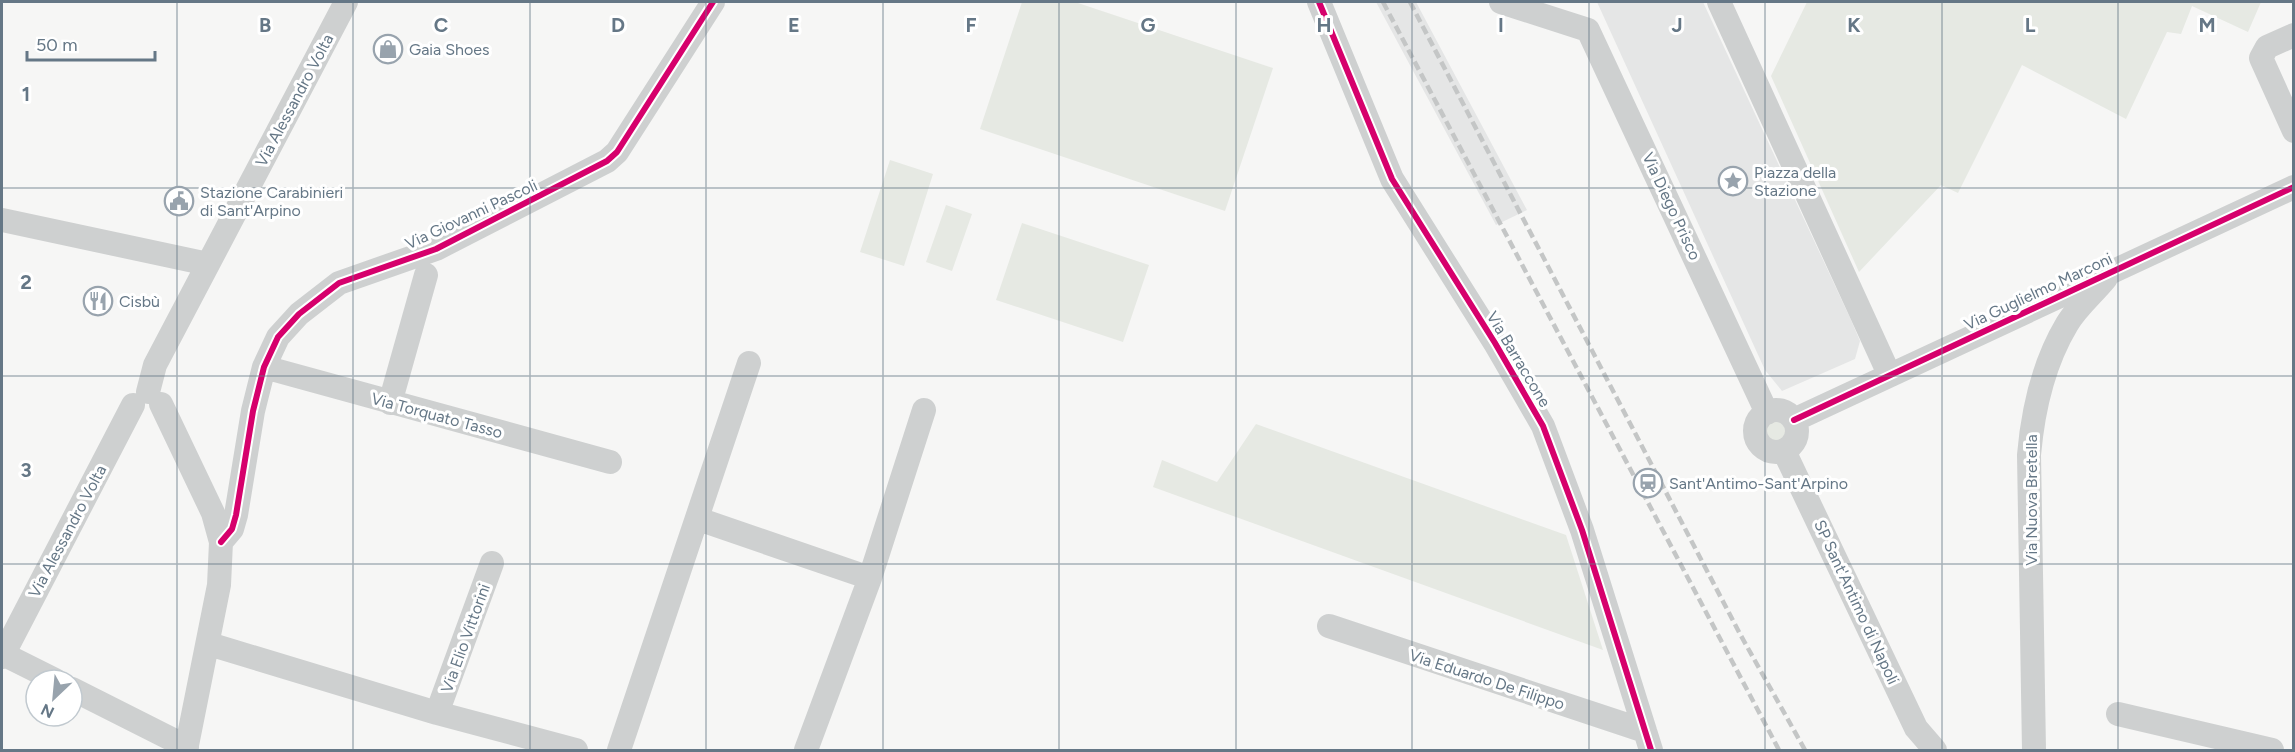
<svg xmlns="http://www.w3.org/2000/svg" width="2295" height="752" viewBox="0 0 2295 752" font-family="Figtree,sans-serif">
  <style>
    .built { fill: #e5e6e6 }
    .green { fill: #e6e9e3 }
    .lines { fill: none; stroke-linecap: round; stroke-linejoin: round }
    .minor { stroke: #ced0d0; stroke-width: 24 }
    .rail { stroke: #c4c6c6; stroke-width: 4.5; stroke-dasharray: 9 4.5; stroke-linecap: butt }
    .cycleway-casing { stroke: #fff; stroke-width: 10 }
    .cycleway { stroke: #d6006c; stroke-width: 6 }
    .grid { fill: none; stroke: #657786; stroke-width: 1.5; stroke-opacity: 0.55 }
    .labels { text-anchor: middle; stroke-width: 6; stroke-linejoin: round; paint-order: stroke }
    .poi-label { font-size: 16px; fill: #657786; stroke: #fff; text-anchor: start }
    .street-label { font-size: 16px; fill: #657786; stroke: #fff }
    .grid-label { font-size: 20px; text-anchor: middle; font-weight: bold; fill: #657786; stroke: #fff; stroke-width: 6; stroke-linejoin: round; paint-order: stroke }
  </style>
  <rect width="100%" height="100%" fill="#f6f6f5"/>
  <path class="built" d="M1376 2H1416L1527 210 1496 225Z
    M1597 2H1703L1851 320 1860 341 1855 359 1782 391 1765 370Z"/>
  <path class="green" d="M1022 2H1075L1273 68 1225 211 980 129Z
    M1807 2H2261L2248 32 2192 6 2181 34 2167 32 2126 119 2022 65 1958 193 1941 185 1859 272 1771 76Z
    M890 160 933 174 904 266 860 252Z
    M946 205 972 214 952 271 926 262Z
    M1022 223 1149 265 1123 342 996 300Z
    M1764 431a12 12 0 1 1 24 0a12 12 0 1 1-24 0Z
    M1256 424 1566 535 1603 650 1153 487 1162 460 1217 482Z"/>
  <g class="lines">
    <path class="minor" d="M1319 2 1392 179 1495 343 1543 426 1582 530 1651 750
      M1501 2 1588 30 1767 413
      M1719 2 1889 374
      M2294 35 2267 47 2261 58 2294 131
      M2 220 208 264
      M264 367 610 462
      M148 392 155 365 346 2
      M390 403 426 275
      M161 404 213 513 221 542 219 585 186 750
      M1755 431a21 21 0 1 1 42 0a21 21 0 1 1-42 0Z
      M1794 420 2294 187
      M1784 451 1916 728 1935 750
      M698 519 870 578
      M221 542 232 529 236 515 253 411 264 367 278 337 299 314 339 283 436 249 607 161 617 152 713 2
      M1329 626 1645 731
      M209 644 437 713 576 750
      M3 654 55 680
      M2 657 133 405
      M72 689 187 747
      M437 713 492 563
      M2118 714 2272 750
      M619 750 749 363
      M806 750 870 578 924 410
      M2034 750 2029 455C2033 409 2043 364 2067 324 2077 307 2094 293 2106 278"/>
    <path class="rail" d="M1383 2 1779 750
      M1410 2 1740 634 1805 750"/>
    <g class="cycleway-casing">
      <path id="cycleway" d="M1319 2 1392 179 1495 343 1543 426 1582 530 1651 750
        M1794 420 2294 187
        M221 542 232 529 236 515 253 411 264 367 278 337 299 314 339 283 436 249 607 161 617 152 713 2"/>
    </g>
    <use href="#cycleway" class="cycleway"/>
  </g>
  <path class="grid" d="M177 2V750M353 2V750M530 2V750M706 2V750M883 2V750M1059 2V750M1236 2V750M1412 2V750M1589 2V750M1765 2V750M1942 2V750M2118 2V750M2 188H2294M2 376H2294M2 564H2294"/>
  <defs>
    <g id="shop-ring" transform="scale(1.5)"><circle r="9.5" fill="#fff" stroke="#98a3ad" stroke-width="1.5"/><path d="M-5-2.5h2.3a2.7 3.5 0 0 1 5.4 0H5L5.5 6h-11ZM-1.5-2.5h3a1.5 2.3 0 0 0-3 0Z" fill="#98a3ad"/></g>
    <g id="sight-ring" transform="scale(1.5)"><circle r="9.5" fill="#fff" stroke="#98a3ad" stroke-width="1.5"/><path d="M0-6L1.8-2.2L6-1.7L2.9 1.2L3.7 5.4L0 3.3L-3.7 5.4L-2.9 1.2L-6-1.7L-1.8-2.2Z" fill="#98a3ad"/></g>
    <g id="civic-ring" transform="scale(1.5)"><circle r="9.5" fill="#fff" stroke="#98a3ad" stroke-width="1.5"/><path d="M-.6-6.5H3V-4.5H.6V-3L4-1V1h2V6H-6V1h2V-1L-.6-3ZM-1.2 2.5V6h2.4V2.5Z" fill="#98a3ad"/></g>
    <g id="restaurant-ring" transform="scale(1.5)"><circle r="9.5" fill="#fff" stroke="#98a3ad" stroke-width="1.5"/><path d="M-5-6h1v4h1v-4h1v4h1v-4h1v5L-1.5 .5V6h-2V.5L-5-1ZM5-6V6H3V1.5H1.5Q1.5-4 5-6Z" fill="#98a3ad"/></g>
    <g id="station-ring" transform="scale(1.5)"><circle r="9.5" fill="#fff" stroke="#98a3ad" stroke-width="1.5"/><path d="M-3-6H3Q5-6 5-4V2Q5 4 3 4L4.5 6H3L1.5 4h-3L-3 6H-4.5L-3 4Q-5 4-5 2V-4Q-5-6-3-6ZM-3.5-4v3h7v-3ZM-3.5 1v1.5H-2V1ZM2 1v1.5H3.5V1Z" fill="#98a3ad"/></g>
  </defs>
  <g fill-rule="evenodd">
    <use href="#shop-ring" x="388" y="49"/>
    <use href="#sight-ring" x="1733" y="181"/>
    <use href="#civic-ring" x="179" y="201"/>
    <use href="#restaurant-ring" x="98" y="301"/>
    <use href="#station-ring" x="1648" y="483"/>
  </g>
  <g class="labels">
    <g class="poi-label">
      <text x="409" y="55">Gaia Shoes</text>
      <text x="1754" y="178">Piazza della<tspan x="1754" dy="18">Stazione</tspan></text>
      <text x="200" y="198">Stazione Carabinieri<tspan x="200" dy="18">di Sant'Arpino</tspan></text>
      <text x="119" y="307">Cisbù</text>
      <text x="1669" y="489">Sant'Antimo-Sant'Arpino</text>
    </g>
    <g class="street-label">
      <text transform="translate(294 100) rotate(-62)" y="6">Via Alessandro Volta</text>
      <text transform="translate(1672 206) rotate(65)" y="6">Via Diego Prisco</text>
      <text transform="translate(471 214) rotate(-25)" y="6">Via Giovanni Pascoli</text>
      <text transform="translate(2038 291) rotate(-25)" y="6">Via Guglielmo Marconi</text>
      <text transform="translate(1519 359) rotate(59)" y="6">Via Barraccone</text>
      <text transform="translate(437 415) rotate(15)" y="6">Via Torquato Tasso</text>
      <text transform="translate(2031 500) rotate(-90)" y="6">Via Nuova Bretella</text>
      <text transform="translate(67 531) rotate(-62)" y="6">Via Alessandro Volta</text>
      <text transform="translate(1857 602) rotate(65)" y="6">SP Sant'Antimo di Napoli</text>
      <text transform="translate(465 638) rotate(-70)" y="6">Via Elio Vittorini</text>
      <text transform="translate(1487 679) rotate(18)" y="6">Via Eduardo De Filippo</text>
    </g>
  </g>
  <g class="grid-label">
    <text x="265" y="32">B</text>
    <text x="441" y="32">C</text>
    <text x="618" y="32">D</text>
    <text x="794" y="32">E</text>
    <text x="971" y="32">F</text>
    <text x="1148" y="32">G</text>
    <text x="1324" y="32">H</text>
    <text x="1501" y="32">I</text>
    <text x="1677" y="32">J</text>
    <text x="1854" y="32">K</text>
    <text x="2030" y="32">L</text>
    <text x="2207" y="32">M</text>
    <text x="26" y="101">1</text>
    <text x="26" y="289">2</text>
    <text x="26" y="477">3</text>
  </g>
  <rect width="2295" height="752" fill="none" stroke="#657786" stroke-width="6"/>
  <g transform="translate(54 698) rotate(206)"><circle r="28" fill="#ffffff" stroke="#c1c9cf" stroke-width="1.5"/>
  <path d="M0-4.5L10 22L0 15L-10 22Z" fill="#98a3ad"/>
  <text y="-9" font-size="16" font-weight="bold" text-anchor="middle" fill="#657786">N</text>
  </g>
  <path d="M27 51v9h128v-9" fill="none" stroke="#657786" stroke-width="3"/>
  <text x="36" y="51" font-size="18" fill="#657786" stroke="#ffffff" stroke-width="4.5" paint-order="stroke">50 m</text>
</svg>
